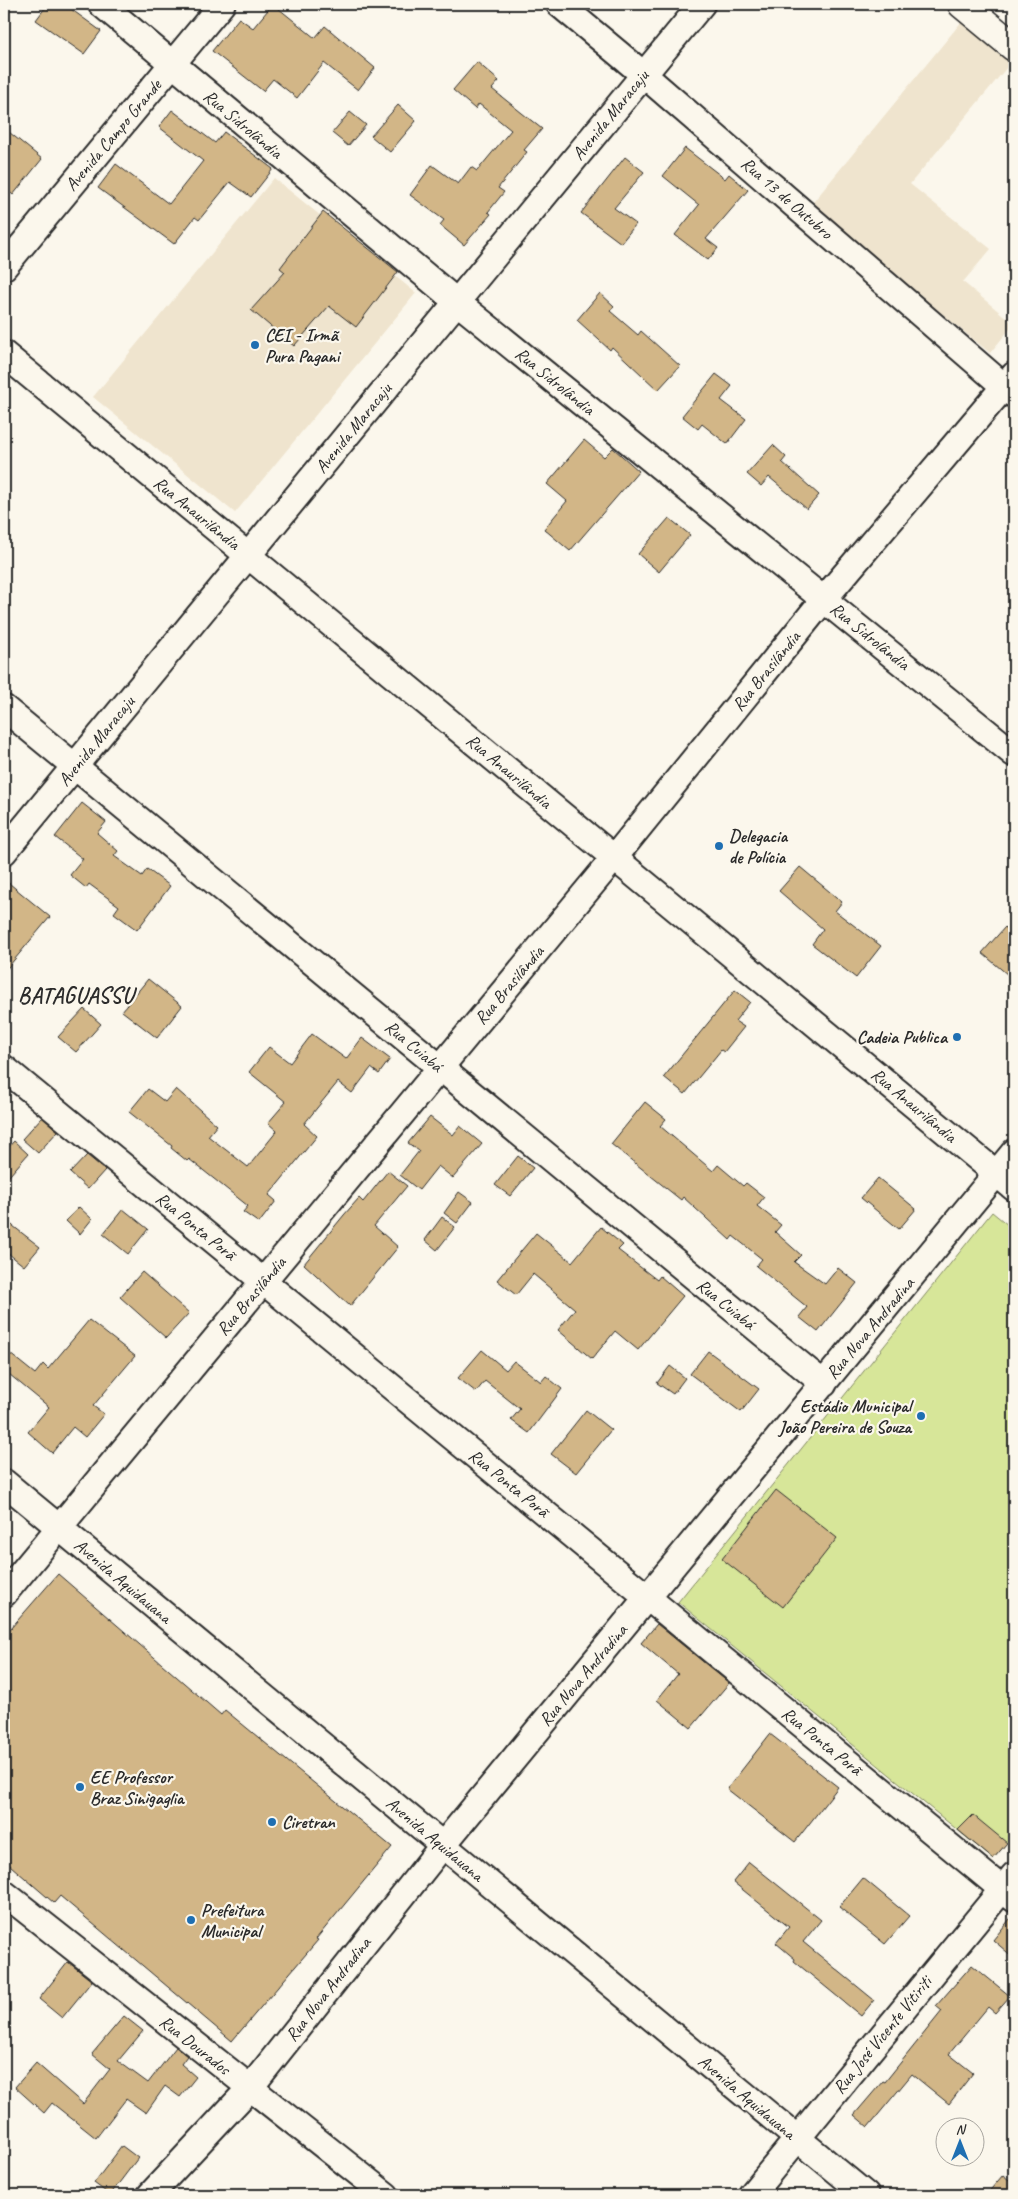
<svg xmlns="http://www.w3.org/2000/svg" width="1018" height="2199" viewBox="0 0 1018 2199" font-family="Caveat,sans-serif">
  <style>
    .built { fill: #efe4ce }
    .green { fill: #d7e699; stroke: #818862 }
    .building { fill: #d2b687; stroke: #2b2b2b }
    .lines { fill: none; stroke-linecap: round; stroke-linejoin: round }
    .minor-casing { stroke: #2b2b2b; stroke-width: 29 }
    .tertiary-casing { stroke: #2b2b2b; stroke-width: 31 }
    .minor { stroke: #fbf7ec; stroke-width: 25 }
    .tertiary { stroke: #fbf7ec; stroke-width: 28 }
    .poi-dot { fill: #1f6fb2; stroke: #fbf7ec; stroke-width: 2 }
    .labels { text-anchor: middle; stroke-width: 4.5; stroke-linejoin: round; paint-order: stroke }
    .street-label { font-size: 18px; fill: #2b2b2b; stroke: #fbf7ec }
    .poi-label { font-size: 18px; font-weight: bold; fill: #2b2b2b; stroke: #fbf7ec; text-anchor: start }
    .district-label { font-size: 22px; font-weight: bold; letter-spacing: 1px; fill: #2b2b2b; stroke: #fbf7ec }
  </style>
  <rect width="100%" height="100%" fill="#fbf7ec"/>
  <filter id="ink" filterUnits="userSpaceOnUse"><feTurbulence type="fractalNoise" baseFrequency=".02" numOctaves="2"/><feDisplacementMap in="SourceGraphic" scale="10" xChannelSelector="R" yChannelSelector="G"/><feConvolveMatrix kernelMatrix="1 2 1 2 8 2 1 2 1" color-interpolation-filters="sRGB"/></filter>
  <g filter="url(#ink)">
    <path class="built" d="M963 20 1013 60 910 184 991 249 963 282 1014 324 990 353 810 206Z
      M274 178 416 293 235 513 93 397Z"/>
    <path class="green" d="M992 1212 1014 1230V1834L993 1859 678 1602Z"/>
    <path class="building" d="M48 4H64L101 31 84 54 36 20Z
      M273 4 315 38 325 26 375 68 358 90 324 63 297 98 273 79 263 91 212 51 239 18 253 28Z
      M477 62 499 81 492 89 542 129 524 150 527 152 498 188 504 192 488 212 491 214 464 245 440 225 444 220 410 195 432 165 458 184 471 167 477 171 511 130 479 104 475 109 453 90Z
      M398 105 416 121 390 152 371 136Z
      M172 110 215 143 224 132 273 169 251 197 230 182 199 220 195 217 174 244 98 188 116 164 169 204 203 161 159 127Z
      M350 112 366 125 348 146 332 133Z
      M4 128 42 159 13 195 4 187Z
      M685 148 725 179 729 174 748 190 706 239 718 248 708 260 675 235 699 205 663 176Z
      M625 157 644 172 614 208 636 224 621 243 581 213Z
      M323 212 398 272 356 327 329 306 294 346 251 310 285 272 280 268Z
      M600 293 614 306 610 311 638 335 641 331 680 366 658 390 612 347 610 350 577 320Z
      M716 374 732 386 721 400 746 419 727 444 702 424 698 429 682 416Z
      M584 440 604 457 613 448 639 471 570 551 544 529 567 501 547 484Z
      M773 445 786 457 782 462 819 495 807 509 769 477 761 486 747 474Z
      M669 518 690 535 659 572 638 554Z
      M82 803 106 822 97 833 118 851 114 856 142 876 147 869 170 886 137 930 114 913 119 906 89 884 86 888 70 875 83 859 55 837Z
      M800 867 842 902 835 911 881 946 856 978 812 944 823 929 779 891Z
      M4 879 50 917 4 972Z
      M1005 927 1014 935V980L982 953Z
      M148 979 182 1006 157 1038 122 1011Z
      M735 990 750 1002 735 1021 744 1027 724 1052 721 1050 685 1094 664 1077Z
      M84 1009 101 1024 76 1052 58 1037Z
      M312 1034 346 1059 362 1038 390 1059 379 1074 371 1068 352 1093 338 1082 304 1124 317 1136 269 1195 276 1201 259 1223 243 1212 248 1206 189 1159 187 1161 171 1148 172 1146 129 1112 148 1089 165 1102 176 1089 217 1125 208 1136 248 1167 277 1131 268 1123 286 1102 249 1072 269 1047 290 1063Z
      M645 1102 666 1119 660 1126 713 1171 718 1165 743 1186 746 1183 764 1197 757 1206 781 1225 775 1232 801 1255 794 1262 825 1284 838 1268 857 1283 818 1332 799 1317 807 1307 756 1266 762 1259 733 1236 730 1240 683 1197 681 1200 611 1144Z
      M42 1117 58 1131 38 1153 22 1139Z
      M430 1117 453 1135 460 1126 482 1144 453 1178 438 1166 419 1190 400 1175 419 1151 408 1143Z
      M14 1141 28 1154 4 1182V1152Z
      M87 1155 105 1170 88 1189 70 1173Z
      M518 1156 533 1168 510 1196 495 1185Z
      M388 1171 407 1186 374 1226 398 1247 350 1306 304 1264 344 1215 359 1198 363 1202Z
      M878 1178 916 1209 899 1229 861 1198Z
      M459 1192 473 1202 457 1223 444 1213Z
      M79 1207 92 1219 80 1234 66 1221Z
      M123 1209 148 1229 128 1254 103 1234Z
      M442 1217 455 1227 437 1250 425 1240Z
      M4 1219 40 1247 24 1266 4 1250Z
      M601 1227 623 1245 618 1250 657 1280 660 1276 683 1296 638 1350 615 1331 592 1359 558 1330 575 1309 533 1274 516 1295 497 1280 536 1233 572 1262Z
      M142 1272 189 1313 166 1338 120 1297Z
      M89 1320 135 1356 93 1406 104 1414 85 1437 73 1427 52 1453 28 1432 49 1407 4 1370V1349L35 1374 43 1364 48 1369Z
      M482 1350 506 1370 514 1361 541 1382 546 1376 562 1389 529 1433 511 1420 520 1409 485 1381 476 1392 458 1378Z
      M708 1351 759 1389 741 1412 690 1374Z
      M670 1366 685 1378 673 1394 657 1383Z
      M586 1410 611 1430 576 1473 551 1454Z
      M776 1490 837 1538 783 1607 722 1559Z
      M58 1574 221 1715 225 1710 392 1847 316 1939 318 1940 232 2041 60 1896 54 1903 4 1860V1636Z
      M657 1624 729 1683 691 1728 657 1700 678 1674 641 1643Z
      M770 1734 838 1787 795 1842 727 1789Z
      M973 1815 1007 1843 993 1859 958 1830Z
      M749 1862 821 1920 803 1942 874 2000 861 2016 794 1961 795 1959 776 1943 789 1927 733 1882Z
      M863 1878 909 1916 885 1944 839 1907Z
      M1014 1914V1958L993 1940Z
      M68 1962 92 1981 62 2018 39 1999Z
      M972 1965 1010 1996 995 2013 988 2007 949 2054 973 2073 949 2104 912 2074 868 2127 854 2115 883 2081 885 2082 942 2011 936 2006Z
      M124 2016 143 2031 118 2061 148 2083 176 2047 187 2056 181 2064 196 2077 180 2097 165 2086 146 2113 126 2099 96 2138 52 2103 44 2113 15 2087 36 2063 83 2104 110 2069 92 2054Z
      M122 2146 138 2158 110 2195 94 2183Z
      M1003 2175 1014 2184V2195H986Z"/>
    <g class="lines">
      <g class="minor-casing">
        <path id="minor" d="M101 4 457 302 1014 754
          M559 4 643 74 1014 395
          M4 267 222 4
          M4 354 1014 1188
          M4 708 824 1384
          M4 852 702 4
          M4 1068 1014 1899
          M4 1482 866 2195
          M4 1594 614 858 824 599 1014 375
          M4 1893 386 2195
          M150 2195 250 2088 443 1845 1014 1152
          M751 2195 1014 1875"/>
      </g>
      <g class="tertiary-casing">
        <path id="tertiary" d="M962 4 1014 47"/>
      </g>
      <use href="#minor" class="minor"/>
      <use href="#tertiary" class="tertiary"/>
    </g>
  </g>
  <g class="poi-dot">
    <circle cx="255" cy="345" r="5"/>
    <circle cx="719" cy="846" r="5"/>
    <circle cx="957" cy="1037" r="5"/>
    <circle cx="921" cy="1416" r="5"/>
    <circle cx="80" cy="1787" r="5"/>
    <circle cx="272" cy="1822" r="5"/>
    <circle cx="191" cy="1920" r="5"/>
  </g>
  <g class="labels">
    <g class="street-label">
      <text transform="translate(610 115) rotate(-51)" y="6">Avenida Maracaju</text>
      <text transform="translate(243 124) rotate(40)" y="6">Rua Sidrolândia</text>
      <text transform="translate(113 135) rotate(-50)" y="6">Avenida Campo Grande</text>
      <text transform="translate(787 198) rotate(41)" y="6">Rua 13 de Outubro</text>
      <text transform="translate(555 381) rotate(39)" y="6">Rua Sidrolândia</text>
      <text transform="translate(353 428) rotate(-51)" y="6">Avenida Maracaju</text>
      <text transform="translate(197 513) rotate(39)" y="6">Rua Anaurilândia</text>
      <text transform="translate(870 636) rotate(39)" y="6">Rua Sidrolândia</text>
      <text transform="translate(766 671) rotate(-51)" y="6">Rua Brasilândia</text>
      <text transform="translate(96 741) rotate(-51)" y="6">Avenida Maracaju</text>
      <text transform="translate(509 771) rotate(40)" y="6">Rua Anaurilândia</text>
      <text transform="translate(509 985) rotate(-50)" y="6">Rua Brasilândia</text>
      <text transform="translate(414 1046) rotate(40)" y="6">Rua Cuiabá</text>
      <text transform="translate(914 1105) rotate(40)" y="6">Rua Anaurilândia</text>
      <text transform="translate(196 1226) rotate(39)" y="6">Rua Ponta Porã</text>
      <text transform="translate(251 1296) rotate(-50)" y="6">Rua Brasilândia</text>
      <text transform="translate(726 1304) rotate(39)" y="6">Rua Cuiabá</text>
      <text transform="translate(870 1328) rotate(-50)" y="6">Rua Nova Andradina</text>
      <text transform="translate(509 1483) rotate(39)" y="6">Rua Ponta Porã</text>
      <text transform="translate(123 1581) rotate(40)" y="6">Avenida Aquidauana</text>
      <text transform="translate(583 1675) rotate(-50)" y="6">Rua Nova Andradina</text>
      <text transform="translate(822 1741) rotate(39)" y="6">Rua Ponta Porã</text>
      <text transform="translate(435 1839) rotate(40)" y="6">Avenida Aquidauana</text>
      <text transform="translate(328 1989) rotate(-52)" y="6">Rua Nova Andradina</text>
      <text transform="translate(882 2035) rotate(-51)" y="6">Rua José Vicente Vitiriti</text>
      <text transform="translate(195 2045) rotate(38)" y="6">Rua Dourados</text>
      <text transform="translate(747 2097) rotate(40)" y="6">Avenida Aquidauana</text>
    </g>
    <g class="poi-label">
      <text x="265" y="341">CEI - Irmã<tspan x="265" dy="21">Pura Pagani</tspan></text>
      <text x="729" y="842">Delegacia<tspan x="729" dy="21">de Polícia</tspan></text>
      <text x="947" y="1043" text-anchor="end">Cadeia Publica</text>
      <text x="911" y="1412" text-anchor="end">Estádio Municipal<tspan x="911" dy="21">João Pereira de Souza</tspan></text>
      <text x="90" y="1783">EE Professor<tspan x="90" dy="21">Braz Sinigaglia</tspan></text>
      <text x="282" y="1828">Ciretran</text>
      <text x="201" y="1916">Prefeitura<tspan x="201" dy="21">Municipal</tspan></text>
    </g>
    <g class="district-label">
      <text x="76" y="1003">BATAGUASSU</text>
    </g>
  </g>
  <rect width="1018" height="2199" fill="none" stroke="#fbf7ec" stroke-width="20"/>
  <rect x="10" y="10" width="998" height="2179" fill="none" stroke="#2b2b2b" stroke-width="2" filter="url(#ink)"/>
  <g transform="translate(960 2142)"><circle r="24" fill="#fbf7ec" stroke="#a8a59f"/>
  <path d="M0-4L9 19L0 12L-9 19Z" fill="#1f6fb2"/>
  <text y="-8" font-size="14" font-weight="bold" text-anchor="middle" fill="#2b2b2b">N</text>
  </g>
</svg>
